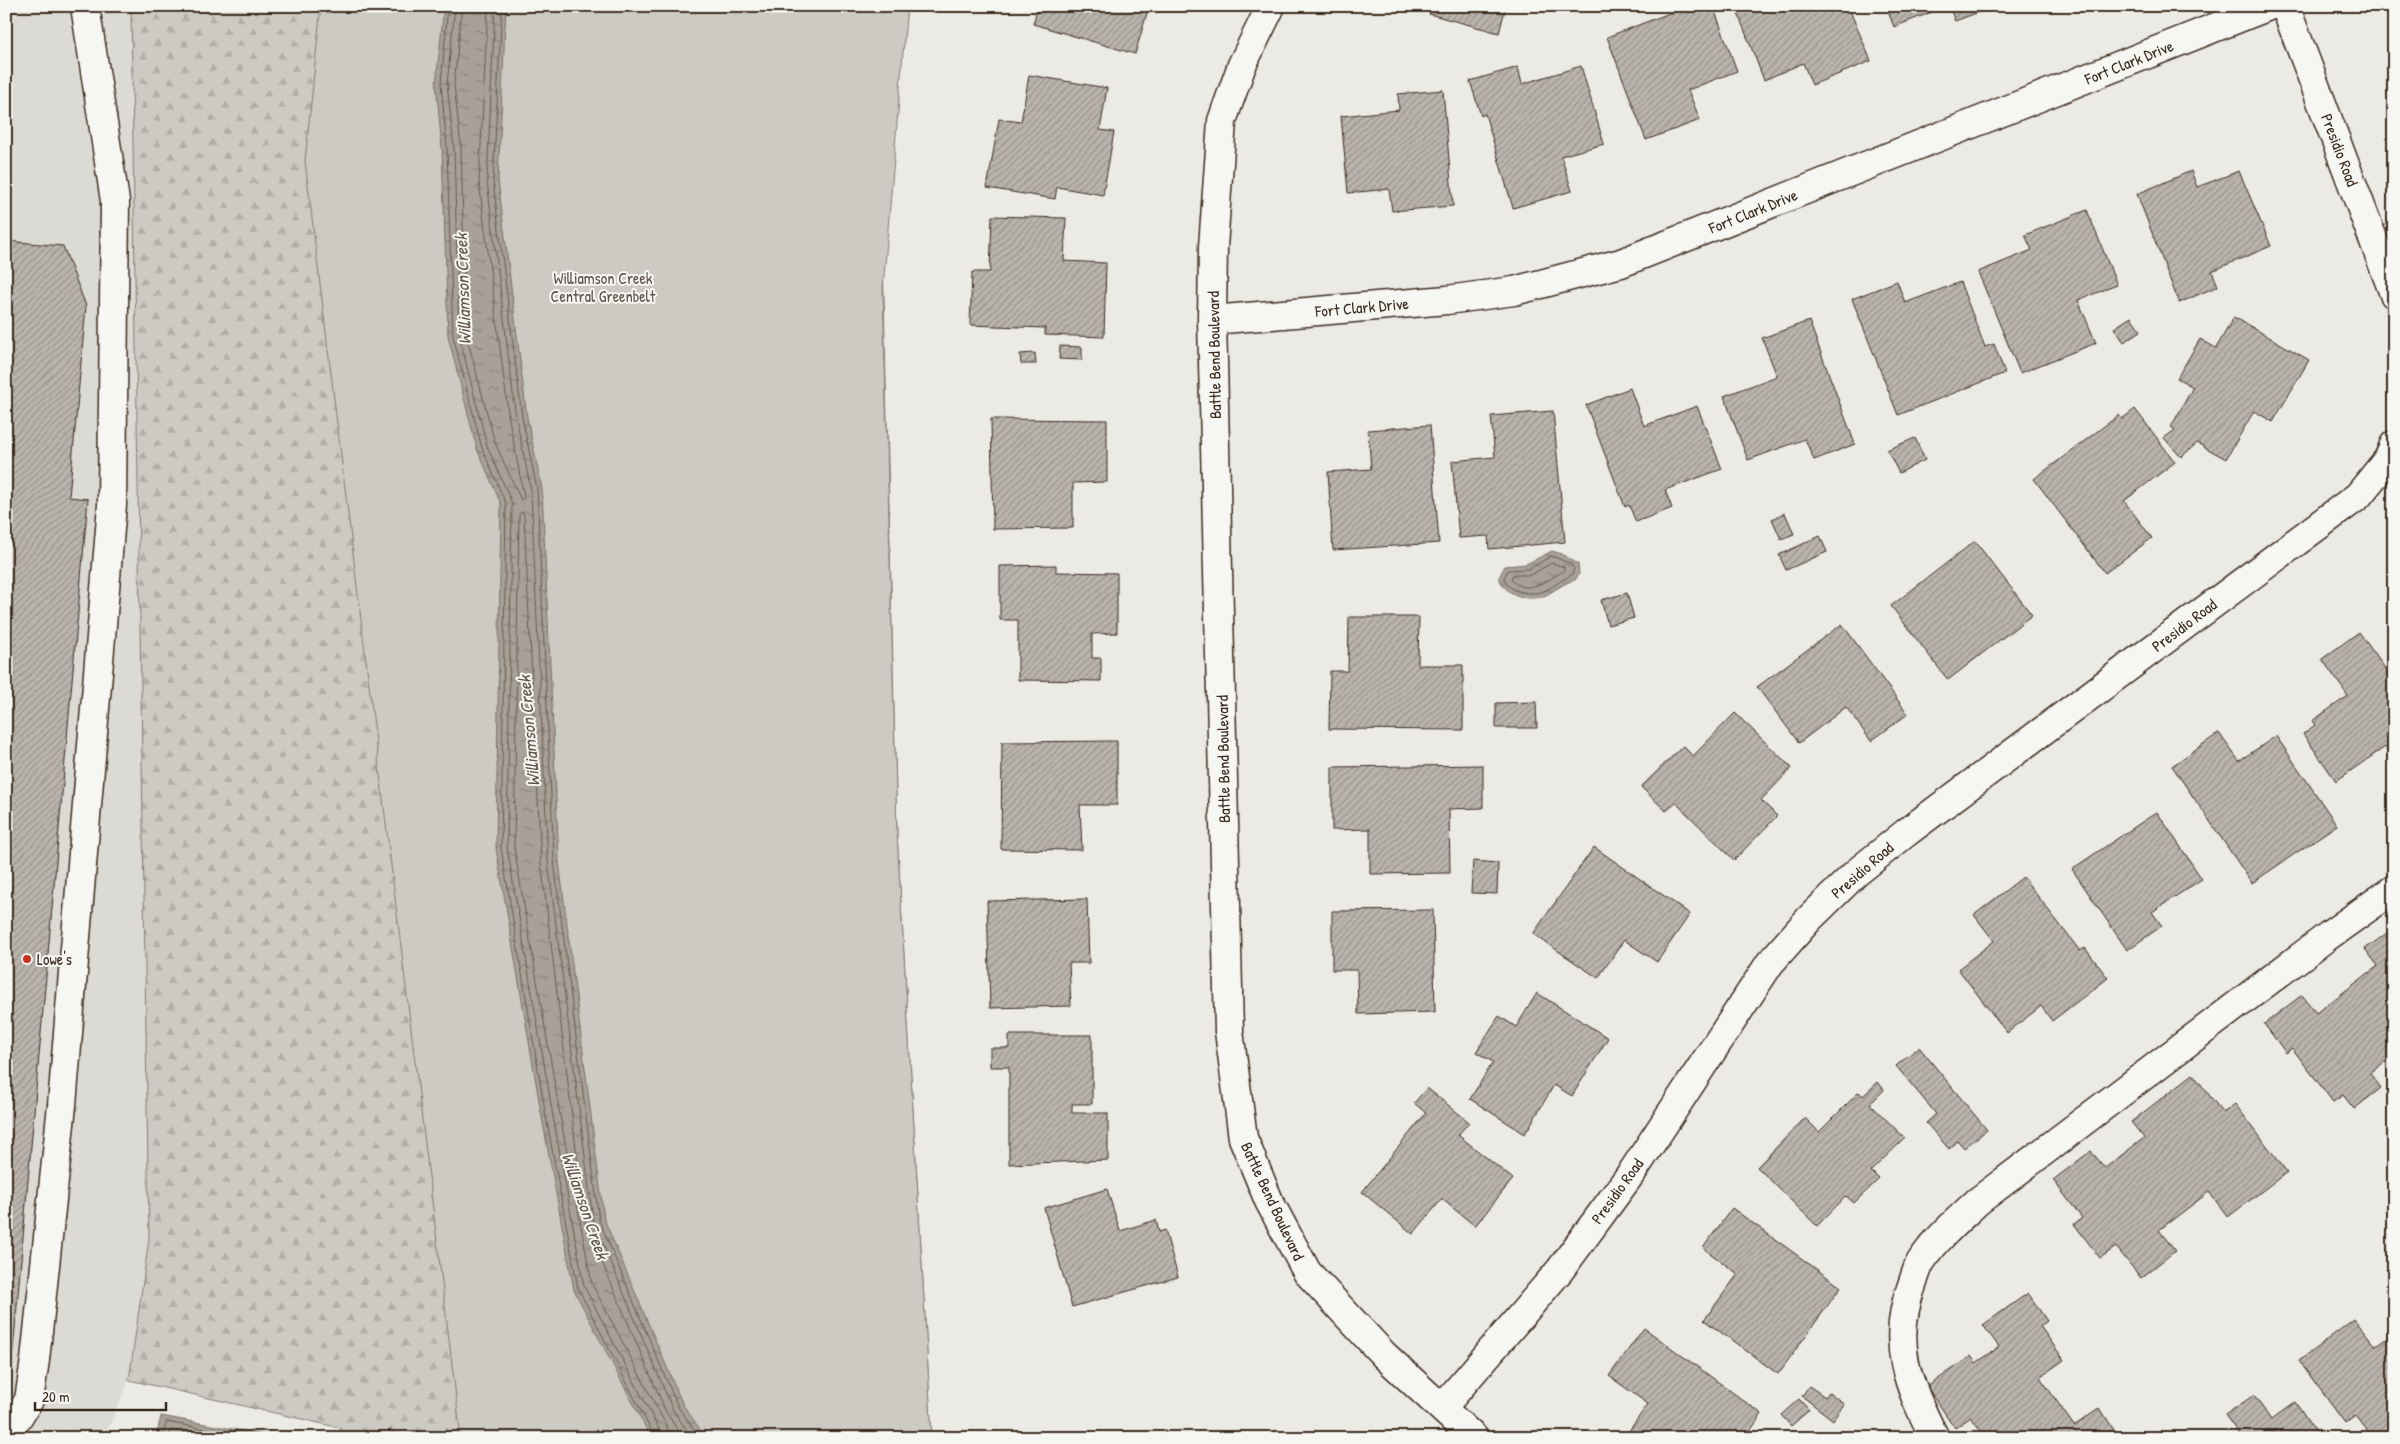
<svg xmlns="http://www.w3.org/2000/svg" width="2400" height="1444" viewBox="0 0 2400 1444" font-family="'Patrick Hand',sans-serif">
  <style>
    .built { fill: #dcdad4 }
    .forest { fill: url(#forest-firs); stroke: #847a71 }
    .park { fill: #cdcac4; stroke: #847a71 }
    .water { fill: url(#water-ripples); stroke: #7c7167 }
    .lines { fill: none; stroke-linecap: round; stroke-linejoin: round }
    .shore { stroke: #675a4f; stroke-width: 1 }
    .building { fill: url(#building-hatch); stroke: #3b2a1e }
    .minor-casing { stroke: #3b2a1e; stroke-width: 31 }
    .minor { stroke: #f6f6f2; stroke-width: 28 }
    .poi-dot { fill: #c8321e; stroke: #f6f6f2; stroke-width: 2 }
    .labels { text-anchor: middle; stroke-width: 4; stroke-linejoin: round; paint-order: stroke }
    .street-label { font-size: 16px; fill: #3b2a1e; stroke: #f6f6f2 }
    .park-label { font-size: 16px; fill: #605248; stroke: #f6f6f2 }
    .poi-label { font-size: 16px; fill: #3b2a1e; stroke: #f6f6f2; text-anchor: start }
    .water-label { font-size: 18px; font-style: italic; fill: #615449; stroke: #f6f6f2 }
  </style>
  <defs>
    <pattern id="forest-firs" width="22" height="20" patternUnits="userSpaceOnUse" patternTransform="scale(1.25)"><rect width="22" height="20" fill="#cdcac4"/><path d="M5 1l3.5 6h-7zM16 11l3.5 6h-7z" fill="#b1aea8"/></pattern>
    <pattern id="water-ripples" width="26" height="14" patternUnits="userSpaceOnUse" patternTransform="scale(1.25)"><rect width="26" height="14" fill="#a8a198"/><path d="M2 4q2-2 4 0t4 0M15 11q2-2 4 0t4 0" fill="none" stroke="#8a837b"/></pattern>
    <pattern id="building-hatch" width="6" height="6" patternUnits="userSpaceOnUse" patternTransform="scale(1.25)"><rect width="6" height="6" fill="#bab4ae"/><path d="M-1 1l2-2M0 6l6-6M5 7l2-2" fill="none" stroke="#98938d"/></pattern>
  </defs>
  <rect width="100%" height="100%" fill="#ebeae5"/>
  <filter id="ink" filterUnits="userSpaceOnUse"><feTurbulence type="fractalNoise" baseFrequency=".02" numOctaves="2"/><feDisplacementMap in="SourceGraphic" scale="10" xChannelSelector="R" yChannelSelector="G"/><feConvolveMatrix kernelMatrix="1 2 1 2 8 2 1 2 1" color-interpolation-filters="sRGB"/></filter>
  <g filter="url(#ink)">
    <path class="built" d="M6 6H131L149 1239 129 1380 104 1438H6Z"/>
    <path class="forest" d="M131 6H877L897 834 932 1438H341V1428L129 1380 149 1239Z"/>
    <path class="park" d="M321 6H907L883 287 897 834 932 1438H461L305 161Z"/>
    <path class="water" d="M444 6H506L498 180 527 417 542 489 559 861 604 1219 683 1405 706 1438H651L574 1290 542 1118 496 848 501 504 477 449 448 336 442 148 436 84Z
      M1552 551 1562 554 1578 564 1579 574 1575 580C1563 583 1555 591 1544 596 1527 602 1504 595 1499 577L1505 566 1526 564Z
      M161 1416 282 1438H156Z"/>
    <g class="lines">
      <path class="shore" d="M448 6 441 84 447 148 453 336 482 448 506 504 501 848 546 1117 578 1288 655 1438
        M455 6 447 84 454 148 459 335 487 446 512 503 507 847 553 1116 584 1286 660 1431 662 1438
        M462 6 454 84 461 147 466 334 495 443 521 500 524 498 523 491 509 419 479 182 488 6
        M495 6 487 181 516 418 531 490 548 861 593 1220 673 1410 692 1438
        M502 6 493 181 522 417 537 489 554 861 599 1220 678 1407 700 1438
        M1552 556 1571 564 1574 569 1572 575C1561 579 1552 589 1541 592 1527 595 1507 592 1504 577L1508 570 1528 569Z
        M1552 563 1564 567V571C1551 578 1525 598 1511 579L1513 575H1530Z
        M161 1438 167 1422 253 1438
        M168 1438 171 1430 217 1438
        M669 1438 667 1427 592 1284 560 1115 514 847 519 514 522 512 524 514 541 862 585 1222 666 1412 683 1438"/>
    </g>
    <path class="building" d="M1038 6H1149L1135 54 1033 24Z
      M1432 6H1506L1499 33 1429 14Z
      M1688 6H1713L1737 71 1688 90 1700 120 1646 140 1607 37Z
      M1735 6H1848L1871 61 1812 85 1803 63 1764 80Z
      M1886 6H1947L1894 27Z
      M1949 6H1995L1955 21Z
      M1581 66 1604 144 1561 156 1572 191 1513 208 1485 114 1481 116 1470 81 1518 67 1522 84Z
      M1029 75 1107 88 1100 130 1114 132 1103 195 1057 187 1055 199 987 188 999 119 1021 122Z
      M1443 90 1453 206 1392 211 1389 189 1348 193 1341 116 1399 110 1398 94Z
      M2191 171 2197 187 2239 171 2271 246 2212 271 2218 286 2179 303 2137 194Z
      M2087 210 2117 285 2078 300 2096 343 2020 373 1978 272 2032 250 2025 235Z
      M992 216 1066 218 1064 261 1106 263 1104 337 1045 335V328L970 325 972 272H990Z
      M6 241 63 246 86 306 69 497 88 499 7 1419Z
      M1897 281 1905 303 1960 282 1985 347 1994 344 2005 373 1898 415 1852 299Z
      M2131 317 2141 331 2124 342 2114 328Z
      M2234 317 2309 360 2273 422 2254 411 2226 459 2197 443 2181 457 2164 438 2175 430 2171 427 2193 387 2177 378 2200 339 2216 348Z
      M1809 321 1855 444 1814 460 1805 439 1748 460 1724 396 1777 376 1762 338Z
      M1060 346 1082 347V360L1059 359Z
      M1035 353 1036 364H1021L1020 354Z
      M1630 388 1644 426 1697 406 1722 469 1665 490 1672 508 1636 522 1629 505 1625 507 1586 405Z
      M2135 409 2175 462 2124 501 2152 538 2105 573 2034 479 2119 415 2122 419Z
      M1553 411 1565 542 1489 549 1488 536 1459 538 1452 461 1495 457 1491 416Z
      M991 419 1107 420V482L1073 483V528L993 529Z
      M1430 425 1439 543 1333 550 1328 472 1371 469 1368 430Z
      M1915 438 1925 460 1899 473 1887 450Z
      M1785 513 1794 534 1781 539 1772 519Z
      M1820 536 1827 552 1786 570 1779 555Z
      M1975 541 2032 615 1948 680 1891 606Z
      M1056 565V572L1117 573V633L1092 634V658H1101V681L1018 680V620H1000V566Z
      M1627 593 1634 618 1608 625 1601 600Z
      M1349 617H1419L1418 665H1463V730L1329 729 1330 671H1348Z
      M1842 624 1908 714 1871 741 1846 707 1799 743 1757 687Z
      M2359 632 2394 681V759L2385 747 2336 781 2303 734 2315 725 2312 721 2348 696 2322 659Z
      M1536 702 1537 728H1496V703Z
      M1735 713 1792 768 1761 800 1777 816 1734 860 1676 803 1666 811 1641 787 1683 746 1693 756Z
      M2219 733 2239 761 2276 736 2337 825 2252 883 2172 766Z
      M1117 741V805H1080L1082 850 1001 849 1002 742Z
      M1483 765V808L1449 809 1450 873 1370 874V829L1332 830V767Z
      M2157 812 2202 879 2152 912 2162 926 2127 950 2072 869Z
      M1594 847 1690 914 1657 962 1624 940 1598 978 1533 934Z
      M1473 861 1498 863 1497 894 1471 893Z
      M2023 877 2080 951 2085 948 2108 978 2052 1021 2041 1006 2007 1033 1958 969 1994 941 1974 915Z
      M1087 899 1089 963H1069L1071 1006 990 1008 987 901Z
      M1433 910 1435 1012 1358 1014 1357 970H1332V911Z
      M2394 928V1055L2370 1073 2381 1088 2354 1109 2343 1095 2333 1102 2292 1048 2286 1053 2264 1024 2302 995 2316 1013 2378 966 2365 949Z
      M1537 993 1608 1038 1572 1096 1554 1085 1525 1134 1470 1099 1493 1062 1476 1052 1499 1016 1516 1027Z
      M1009 1035H1092V1104H1072V1113H1108V1160L1009 1164V1067H990V1048H1009Z
      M1919 1047 1987 1130 1964 1148 1958 1141 1949 1149 1926 1123 1936 1114 1896 1066Z
      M2193 1074 2223 1113 2235 1104 2287 1172 2228 1217 2209 1192 2159 1230 2175 1251 2141 1278 2116 1247 2100 1258 2074 1224 2082 1218 2053 1180 2091 1151 2105 1168 2144 1138 2131 1122Z
      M1878 1082 1884 1090 1870 1104 1905 1138 1871 1171 1879 1179 1854 1203 1846 1196 1817 1226 1757 1167 1805 1118 1819 1132 1859 1092 1863 1096Z
      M1427 1088 1469 1122 1458 1135 1513 1179 1475 1226 1442 1199 1413 1234 1362 1192 1426 1113 1414 1103Z
      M1107 1189 1120 1231 1156 1220 1159 1232 1165 1230 1178 1277 1072 1307 1044 1208Z
      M1732 1208 1841 1287 1778 1374 1704 1320 1738 1274 1703 1248Z
      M2028 1293 2047 1321 2040 1326 2064 1360 2040 1377 2074 1426 2100 1408 2119 1438H1986L1971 1417 1955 1428 1927 1387 1971 1356 1976 1363 1999 1347 1983 1325Z
      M2354 1319 2376 1346 2394 1333V1438H2373L2355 1415 2345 1423 2299 1361Z
      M1644 1328 1762 1414 1745 1438H1624L1648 1404 1609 1376Z
      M1809 1386 1825 1397 1829 1392 1844 1404 1833 1420 1802 1396Z
      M2254 1395 2271 1420 2295 1402 2319 1438H2242L2225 1415Z
      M1799 1399 1809 1410 1791 1426 1781 1415Z"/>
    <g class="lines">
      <g class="minor-casing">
        <path id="minor" d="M1271 6 1242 65 1222 121 1213 247 1212 320 1229 1031 1243 1138 1269 1201 1307 1272 1384 1355 1474 1438
          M2285 6 2394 294
          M1212 320 1447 300 1514 291 1621 263 2269 6
          M1442 1408 1560 1270 1633 1171 1770 963 1809 919 1856 873 1907 832 2358 496 2388 459 2394 445
          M6 1436 29 1400 35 1360 62 1105 112 505 115 201 85 6
          M1935 1438C1908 1386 1890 1343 1912 1285 1915 1277 1917 1267 1922 1260 1937 1238 1958 1220 1977 1202L2328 936 2394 889"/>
      </g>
      <use href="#minor" class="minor"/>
    </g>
  </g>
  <circle class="poi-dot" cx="27" cy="959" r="5"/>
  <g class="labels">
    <g class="street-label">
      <text transform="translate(2129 62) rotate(-22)" y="6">Fort Clark Drive</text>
      <text transform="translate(2340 150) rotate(69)" y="6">Presidio Road</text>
      <text transform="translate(1753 211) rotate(-22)" y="6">Fort Clark Drive</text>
      <text transform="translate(1362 307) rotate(-5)" y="6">Fort Clark Drive</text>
      <text transform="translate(1214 355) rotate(-91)" y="6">Battle Bend Boulevard</text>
      <text transform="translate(2184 625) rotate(-37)" y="6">Presidio Road</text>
      <text transform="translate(1223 759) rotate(-91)" y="6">Battle Bend Boulevard</text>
      <text transform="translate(1862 870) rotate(-41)" y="6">Presidio Road</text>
      <text transform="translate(1617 1191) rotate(-54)" y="6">Presidio Road</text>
      <text transform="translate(1273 1201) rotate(65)" y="6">Battle Bend Boulevard</text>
    </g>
    <g class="park-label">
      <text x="603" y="284">Williamson Creek<tspan x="603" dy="18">Central Greenbelt</tspan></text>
    </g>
    <g class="poi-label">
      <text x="37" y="965">Lowe's</text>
    </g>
    <g class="water-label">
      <text transform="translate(463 289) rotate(-92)" y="6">Williamson Creek</text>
      <text transform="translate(529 731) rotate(-95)" y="6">Williamson Creek</text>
      <text transform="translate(585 1206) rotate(71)" y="6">Williamson Creek</text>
    </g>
  </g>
  <rect width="2400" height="1444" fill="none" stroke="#f6f6f2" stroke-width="25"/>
  <rect x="12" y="12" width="2375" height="1419" fill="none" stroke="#3b2a1e" stroke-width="2" filter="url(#ink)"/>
  <path d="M35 1402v8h131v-8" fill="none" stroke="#3b2a1e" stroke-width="2.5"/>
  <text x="42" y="1402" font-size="15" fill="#3b2a1e" stroke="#f6f6f2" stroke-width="4" paint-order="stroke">20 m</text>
</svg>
